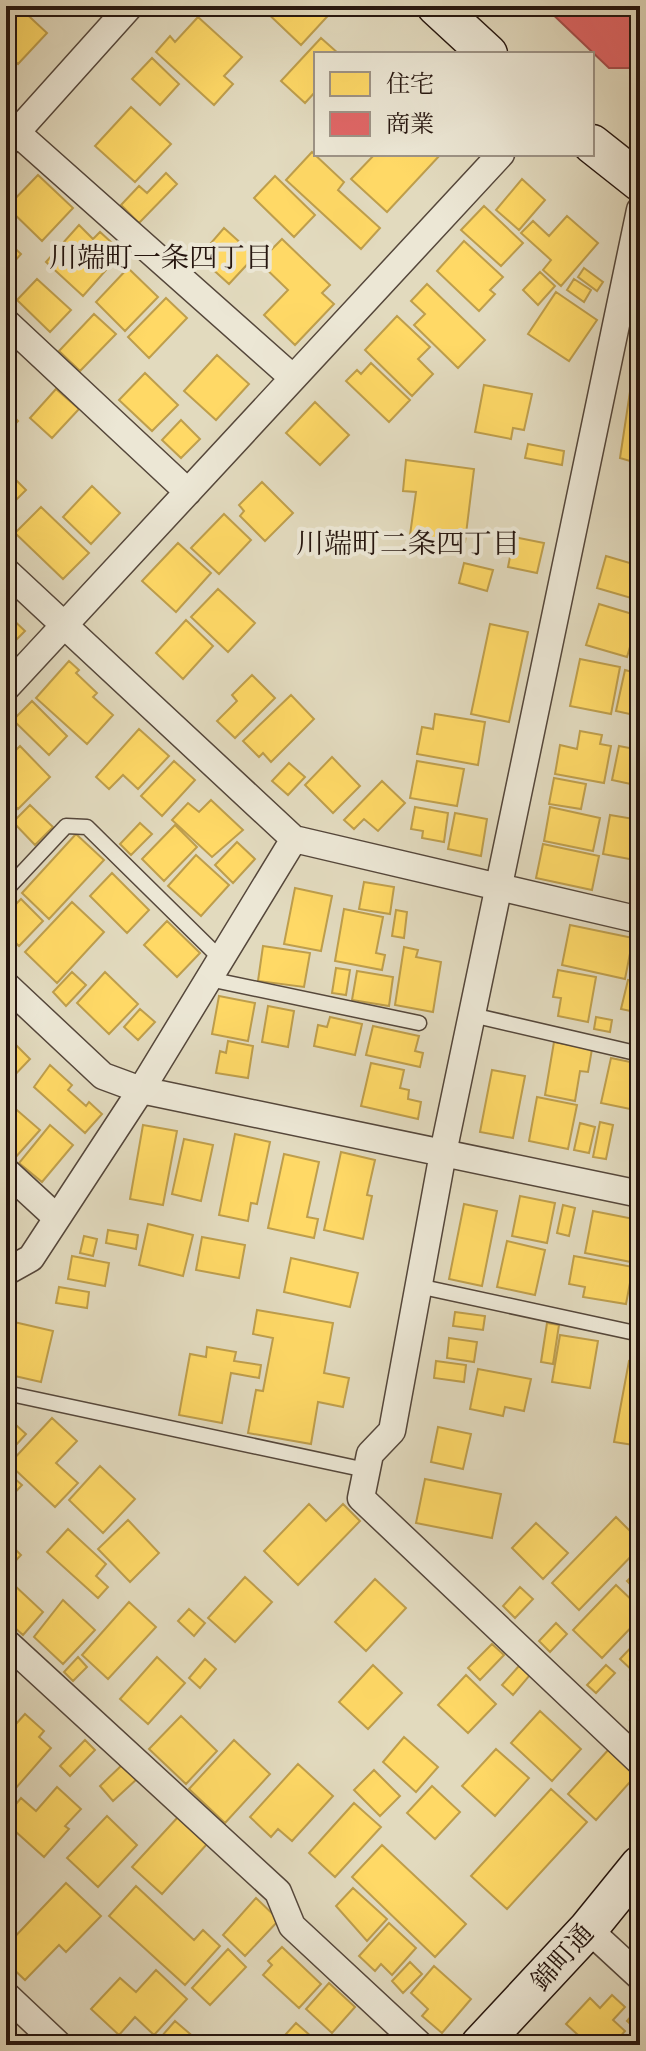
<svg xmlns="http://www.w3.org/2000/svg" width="646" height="2051" viewBox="0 0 646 2051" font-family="'Gentium Book Plus','Noto Serif JP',serif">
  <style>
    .homes { fill: #ffd966; stroke: #be9e4c; stroke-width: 2 }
    .shops { fill: #e06666; stroke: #a84e4c; stroke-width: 2 }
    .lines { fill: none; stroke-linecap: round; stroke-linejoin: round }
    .lane-casing { stroke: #55473b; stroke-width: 17 }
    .street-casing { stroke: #55473b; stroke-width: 29 }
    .secondary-casing { stroke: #26160f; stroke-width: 41 }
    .lane { stroke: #ece7d5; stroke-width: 14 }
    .street { stroke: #ece7d5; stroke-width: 26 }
    .secondary { stroke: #ece7d5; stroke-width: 38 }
    .labels { text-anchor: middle; stroke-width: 8; stroke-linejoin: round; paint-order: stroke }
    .street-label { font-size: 26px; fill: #26160f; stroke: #ece7d5 }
    .neighbourhood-label { font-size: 28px; fill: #26160f; stroke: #ece7d5 }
  </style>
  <rect width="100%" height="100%" fill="#e2dabe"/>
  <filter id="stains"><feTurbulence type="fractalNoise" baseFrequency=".0025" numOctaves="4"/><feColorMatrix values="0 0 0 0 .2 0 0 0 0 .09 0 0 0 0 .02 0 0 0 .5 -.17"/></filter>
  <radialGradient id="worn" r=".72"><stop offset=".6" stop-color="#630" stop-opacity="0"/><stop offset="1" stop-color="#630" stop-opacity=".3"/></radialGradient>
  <path class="homes" d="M6 6H18L47 33 18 64 6 53Z
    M260 6H335L336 7 301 45Z
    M198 17 242 57 224 76 233 84 214 105 156 52 170 36 175 42Z
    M321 38 339 54H316V91L305 103 281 81Z
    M152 58 179 84 160 105 132 79Z
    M131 107 171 144 135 182 95 146Z
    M312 152 344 182 338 190 380 228 361 249 286 180Z
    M375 154H441L387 212 351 179Z
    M166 173 177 184 139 223 121 205 139 186 147 193Z
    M38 175 73 208 42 241 7 207Z
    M275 176 315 215 294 237 254 198Z
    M522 179 545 200 519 230 496 210Z
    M484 206 523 243 501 266 461 230Z
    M567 216 598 243 561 286 543 270 551 260 521 233 533 221 549 236Z
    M79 225 93 239 100 232 122 252 83 296 46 262Z
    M224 228 255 256 229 284 199 257Z
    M282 239 330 285 322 293 334 304 295 345 264 315 288 290 259 262Z
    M6 240 21 254 6 271Z
    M464 241 503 277 490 290 495 294 479 311 437 271Z
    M128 268 158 297 125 331 96 302Z
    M584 268 603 282 597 291 578 277Z
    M540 272 555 286 538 305 523 290Z
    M37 279 71 310 50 332 17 300Z
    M574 279 591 290 584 302 567 290Z
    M427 284 485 340 458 368 414 325 425 314 411 301Z
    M556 292 597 320 569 361 528 334Z
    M166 298 187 318 149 358 128 337Z
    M94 314 116 334 80 371 59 351Z
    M397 316 430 347 418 359 433 374 412 396 365 350Z
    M217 355 249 384 216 420 184 391Z
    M371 363 410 400 389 422 346 381 357 370 361 374Z
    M145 373 178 405 152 431 119 400Z
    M484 385 532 394 524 430 513 428 511 439 475 432Z
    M631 385 640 388V464L620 458Z
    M56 389 79 409 52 438 30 418Z
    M315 402 349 435 320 465 286 433Z
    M6 409 18 421 6 434Z
    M181 420 200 439 181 458 162 440Z
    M528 444 564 451 562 465 525 458Z
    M406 460 474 469 465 542 410 535 416 492 403 491Z
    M6 470 26 490 6 510Z
    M262 482 293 513 265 541 240 516 244 511 239 505Z
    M92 486 120 513 91 544 63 517Z
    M41 507 89 553 63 579 15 533Z
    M224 514 251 540 219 574 191 548Z
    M514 537 544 543 537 573 508 567Z
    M178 543 211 573 176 612 142 581Z
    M606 556 640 566 638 600 597 588Z
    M464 563 493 570 487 591 459 583Z
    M218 589 255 623 228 652 191 617Z
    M599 604 639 616 627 657 586 645Z
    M6 613 25 631 6 650Z
    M186 620 213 646 183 679 156 653Z
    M490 624 528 632 509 722 471 714Z
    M580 659 620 667 611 714 570 706Z
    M69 661 79 670 76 673 97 693 93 697 113 715 87 744 36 698Z
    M625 670 640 674V727H637L639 716 616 711Z
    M252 675 275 698 235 738 217 721 237 701 232 695Z
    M291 695 314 719 271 762 263 753 259 757 243 741Z
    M32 701 67 736 49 755 13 720Z
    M435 714 485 722 478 765 417 754 422 727 433 729Z
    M139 729 169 756 138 789 123 775 109 789 96 777Z
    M580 731 602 735 600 744 611 746 604 783 555 774 560 745 577 749Z
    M20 746 50 777 18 809 6 797V780L10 776 6 772V760Z
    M619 746 640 750V786L612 780Z
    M332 757 360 786 333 813 305 785Z
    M174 761 195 780 162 816 141 796Z
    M417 761 464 769 457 806 410 798Z
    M289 763 305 777 288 795 272 781Z
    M554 778 586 784 581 809 549 804Z
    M382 781 405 803 378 831 364 819 354 829 344 820Z
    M211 800 243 830 212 857 172 820 188 803 199 812Z
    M30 805 53 827 35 845 13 822Z
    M415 807 448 813 444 842 422 838 423 831 411 829Z
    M550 807 600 818 593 851 544 841Z
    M455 813 487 819 481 856 448 849Z
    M610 815 640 820V861L603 854Z
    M140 823 152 834 131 855 120 844Z
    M175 825 197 847 164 881 142 859Z
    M76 834 104 860 49 919 22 893Z
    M237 842 255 859 233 883 215 865Z
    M543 844 599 856 592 890 536 878Z
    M196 855 229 885 201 916 168 886Z
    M112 873 149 910 127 933 90 896Z
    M364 882 394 887 390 914 359 909Z
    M295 888 332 896 321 951 284 944Z
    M21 899 43 921 19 946 6 934V914Z
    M72 902 104 932 57 983 25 952Z
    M344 909 383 917 376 953 385 955 382 970 335 961Z
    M396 910 407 912 404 938 392 936Z
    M167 921 200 953 177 977 144 945Z
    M570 925 633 938 625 979 562 965Z
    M263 946 310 953 304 987 258 981Z
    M404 947 418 950 416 957 441 962 433 1012 395 1005Z
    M336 968 350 970 346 995 332 993Z
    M558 970 596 977 588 1022 558 1016 561 998 553 997Z
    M357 971 393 977 389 1006 352 1000Z
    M72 972 86 985 66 1006 53 992Z
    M105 972 138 1004 109 1034 77 1003Z
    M640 972V1013L621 1009 628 980 637 982Z
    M219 996 255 1003 248 1041 212 1034Z
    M268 1006 294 1011 288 1047 262 1042Z
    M140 1009 155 1022 138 1040 124 1027Z
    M330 1017 362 1024 355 1055 314 1046 318 1025 327 1027Z
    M596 1017 612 1020 610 1032 594 1029Z
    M373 1026 419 1036 415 1051 423 1053 420 1067 366 1055Z
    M6 1035 30 1059 8 1082 6 1080Z
    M228 1041 253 1046 248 1078 216 1073 220 1051 226 1053Z
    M554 1042 592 1049 588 1072 580 1071 575 1101 545 1095Z
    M611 1058 640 1064V1111L601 1103Z
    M371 1063 404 1070 400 1088 409 1090 408 1099 421 1102 418 1119 361 1106Z
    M50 1065 72 1085 68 1090 86 1106 89 1102 102 1114 85 1133 34 1087Z
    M492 1070 525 1076 513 1138 480 1132Z
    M537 1097 577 1105 568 1149 529 1141Z
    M11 1105 40 1130 14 1159 6 1151V1111Z
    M600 1122 613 1125 606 1159 593 1157Z
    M580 1123 595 1127 589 1153 574 1150Z
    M50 1125 73 1145 42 1182 19 1163Z
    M143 1125 177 1131 163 1205 130 1199Z
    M235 1134 270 1142 257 1204 251 1203 248 1221 219 1215Z
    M184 1139 213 1145 201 1201 172 1194Z
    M341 1152 375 1160 367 1195 372 1196 363 1239 324 1230Z
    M284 1154 319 1162 307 1217 318 1219 314 1238 268 1228Z
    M520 1196 555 1203 547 1243 512 1236Z
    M464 1204 497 1211 482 1286 449 1279Z
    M563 1205 575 1208 569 1236 557 1233Z
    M593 1211 639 1220 631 1262 585 1253Z
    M148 1224 193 1235 183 1276 139 1265Z
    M108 1230 138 1235 136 1249 106 1243Z
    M84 1236 97 1239 93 1256 80 1253Z
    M202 1237 245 1245 239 1278 196 1270Z
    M507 1241 545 1250 535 1295 497 1287Z
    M72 1256 109 1263 105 1286 68 1279Z
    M574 1256 633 1267 626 1304 583 1297 585 1287 569 1284Z
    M291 1258 358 1273 350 1307 284 1292Z
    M640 1277V1321L631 1319Z
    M59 1287 89 1292 87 1308 56 1303Z
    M257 1310 333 1323 324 1373 349 1378 343 1407 318 1402 311 1444 248 1433 256 1390 263 1391 273 1338 253 1334Z
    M455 1312 485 1316 483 1330 453 1326Z
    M14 1322 53 1331 41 1382 6 1374Z
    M547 1323 559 1325 553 1364 541 1362Z
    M560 1335 598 1341 590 1388 552 1382Z
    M449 1338 477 1342 474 1362 447 1358Z
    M207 1347 236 1352 234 1361 261 1365 259 1378 231 1373 222 1423 179 1415 190 1354 206 1357Z
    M436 1361 466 1365 464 1382 434 1378Z
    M629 1361 640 1363V1446L614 1442Z
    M478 1369 531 1379 524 1411 505 1407 503 1416 470 1409Z
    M6 1416 26 1434 6 1456Z
    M52 1418 77 1441 56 1463 78 1483 55 1507 9 1464Z
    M438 1427 471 1434 463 1469 431 1462Z
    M100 1466 135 1499 103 1533 69 1500Z
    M6 1471 22 1485 6 1502Z
    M425 1479 501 1494 492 1538 416 1523Z
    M309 1504 326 1521 343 1504 360 1521 298 1585 264 1551Z
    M616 1517 640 1541V1547L579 1610 552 1583Z
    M128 1520 159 1553 130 1582 98 1549Z
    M536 1523 568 1553 543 1579 512 1548Z
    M68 1529 106 1564 96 1576 108 1587 98 1598 47 1552Z
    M6 1540 21 1555 6 1571Z
    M640 1568V1594L627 1581Z
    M245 1577 272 1602 235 1642 208 1618Z
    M375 1579 406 1608 366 1651 335 1622Z
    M13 1584 43 1612 23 1635 6 1620V1592Z
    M616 1585 640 1608V1618L602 1658 573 1630Z
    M520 1587 533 1599 515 1618 503 1606Z
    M63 1600 95 1630 63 1664 34 1637Z
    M129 1602 156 1627 108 1679 82 1655Z
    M189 1609 205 1623 194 1636 178 1621Z
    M556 1623 567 1634 550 1652 539 1641Z
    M640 1638V1691L630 1680 636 1674 620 1659Z
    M492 1644 504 1655 480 1680 468 1668Z
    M78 1657 87 1667 73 1681 64 1672Z
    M157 1657 185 1683 148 1724 120 1699Z
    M205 1659 216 1669 200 1688 189 1678Z
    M373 1665 402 1693 368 1729 339 1702Z
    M606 1665 615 1673 596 1693 587 1685Z
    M519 1666 530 1675 513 1695 502 1685Z
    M466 1675 496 1704 468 1733 438 1705Z
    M540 1711 581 1749 552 1781 511 1743Z
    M25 1714 44 1731 39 1737 51 1748 15 1789 6 1781V1735Z
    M181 1716 217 1751 186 1784 149 1749Z
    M404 1737 438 1767 416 1792 383 1762Z
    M85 1740 95 1750 70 1776 60 1766Z
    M234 1740 270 1774 225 1823 189 1789Z
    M610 1748 638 1773 596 1820 568 1794Z
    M496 1749 529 1778 495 1816 462 1786Z
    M123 1764 137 1779 113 1801 100 1786Z
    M298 1764 333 1796 292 1841 278 1829 271 1837 250 1817Z
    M374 1770 400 1796 380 1816 354 1790Z
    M432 1786 460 1812 435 1839 407 1813Z
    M57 1787 81 1809 65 1826 69 1829 44 1857 6 1823V1816L21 1798 36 1811Z
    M551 1789 587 1822 507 1909 471 1876Z
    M354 1803 381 1827 335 1877 309 1853Z
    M107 1816 137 1845 98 1887 67 1858Z
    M178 1817 207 1844 162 1894 132 1867Z
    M382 1845 466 1924 435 1957 352 1877Z
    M66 1883 101 1916 66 1952 59 1945 25 1980 6 1962V1946Z
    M136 1886 194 1940 203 1930 220 1946 185 1985 109 1916Z
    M353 1888 387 1919 367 1941 336 1906Z
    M256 1898 279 1920 245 1956 223 1935Z
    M389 1923 416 1948 392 1975 381 1964 375 1971 359 1956Z
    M282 1947 321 1984 299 2008 263 1975 272 1965 268 1961Z
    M228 1949 246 1967 210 2005 192 1988Z
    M410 1962 422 1974 403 1993 392 1981Z
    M434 1966 471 1999 442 2033 422 2016 428 2009 411 1993Z
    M156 1970 187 1999 154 2035 135 2017 119 2035 91 2009 120 1978 136 1992Z
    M329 1983 355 2007 332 2033 306 2009Z
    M612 1995 625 2007 613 2020 625 2031 613 2045H589L566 2024 590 1998 600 2008Z
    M640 2006V2033L627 2021Z
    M175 2021 203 2045H154Z
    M296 2023 321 2045H276Z"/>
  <path class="shops" d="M544 6H640V68H609Z"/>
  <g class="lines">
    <g class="lane-casing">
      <path id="lane" d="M6 890 66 826 87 827 221 959
        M209 979 419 1023
        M472 1015 640 1054
        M418 1286 640 1334
        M6 1393 366 1470
        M497 2027 517 2045"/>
    </g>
    <g class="street-casing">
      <path id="street" d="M6 123 293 378
        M6 144 130 6
        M640 210 443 1153 392 1431 370 1454 361 1498 640 1762
        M6 322 188 492
        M6 571 294 839 640 920
        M6 688 501 154
        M6 985 103 1076 141 1090 640 1194
        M6 1171 57 1218
        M6 1272 31 1258 141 1090 294 839
        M6 1642 278 1892 292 1926 420 2045
        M588 1929 640 1977
        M6 1995 59 2045"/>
    </g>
    <g class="secondary-casing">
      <path id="secondary" d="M436 6 488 54
        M592 144 640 182
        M480 2045 588 1929 640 1865"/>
    </g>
    <use href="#lane" class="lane"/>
    <use href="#street" class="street"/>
    <use href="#secondary" class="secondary"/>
  </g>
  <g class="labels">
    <g class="street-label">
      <text transform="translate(562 1957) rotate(-48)" y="9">錦町通</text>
    </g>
    <g class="neighbourhood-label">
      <text x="161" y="267">川端町一条四丁目</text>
      <text x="408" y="553">川端町二条四丁目</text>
    </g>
  </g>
  <rect width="646" height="2051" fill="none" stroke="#e2dabe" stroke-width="32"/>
  <rect x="8" y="8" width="630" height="2035" fill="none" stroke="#26160f" stroke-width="4"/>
  <rect x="16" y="16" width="614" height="2019" fill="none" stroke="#26160f" stroke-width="2"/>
  <rect x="314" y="52" width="280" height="104" fill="#ece7d5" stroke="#9d9386" stroke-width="2"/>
  <rect x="330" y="72" width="40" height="24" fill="#ffd966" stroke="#9d9386" stroke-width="2"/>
  <text x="386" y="92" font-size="24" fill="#26160f">住宅</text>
  <rect x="330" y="112" width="40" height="24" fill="#e06666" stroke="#9d9386" stroke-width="2"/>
  <text x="386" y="132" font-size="24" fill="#26160f">商業</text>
  <rect width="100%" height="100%" filter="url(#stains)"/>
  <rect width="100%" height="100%" fill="url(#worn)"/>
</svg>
